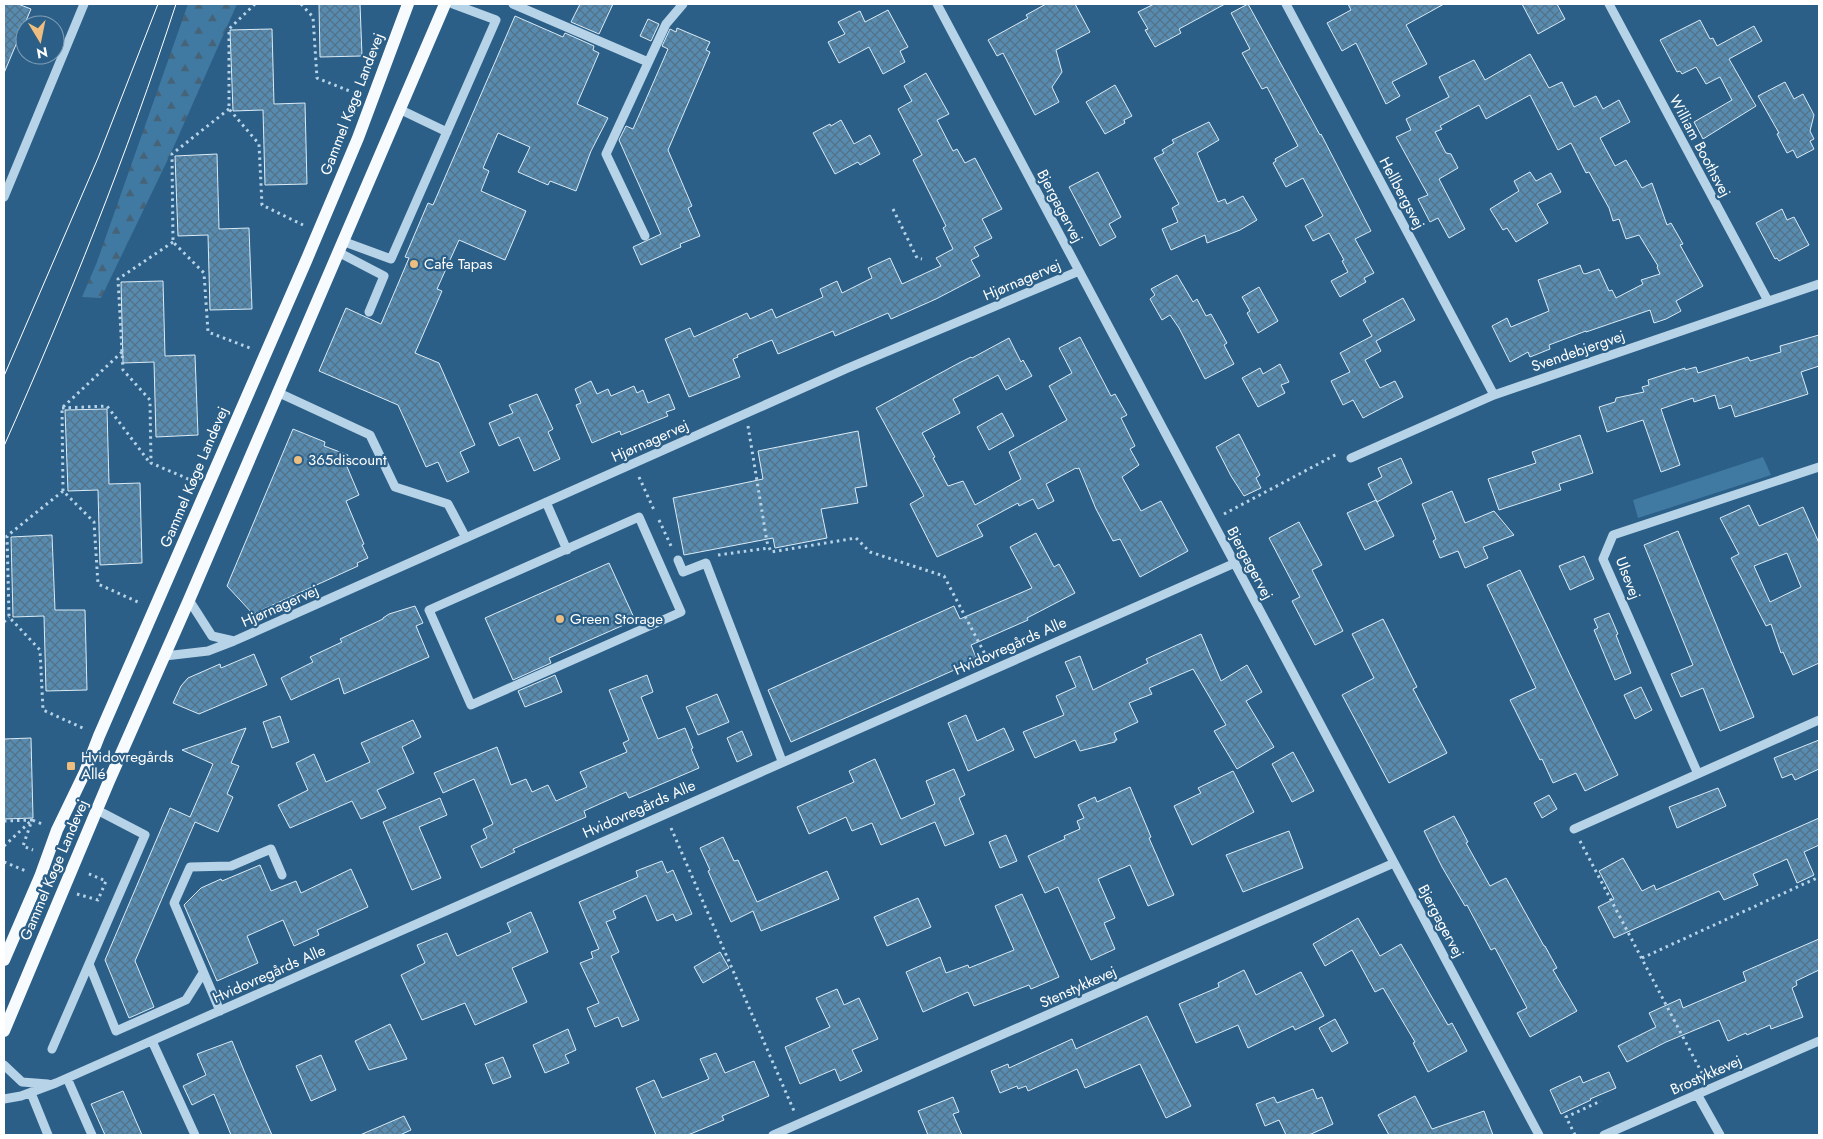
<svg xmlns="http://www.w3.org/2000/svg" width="1823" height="1139" viewBox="0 0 1823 1139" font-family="Jost,sans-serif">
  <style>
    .forest { fill: url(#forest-firs) }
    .green { fill: #407aa3 }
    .building { fill: url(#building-cross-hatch); stroke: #daebf6; fill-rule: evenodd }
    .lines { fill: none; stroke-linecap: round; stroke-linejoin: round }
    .path { stroke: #b7d3e7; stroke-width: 3; stroke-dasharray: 2.5 4; stroke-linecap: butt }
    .minor { stroke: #b7d3e7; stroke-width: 9 }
    .major { stroke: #f8fbfe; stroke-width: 12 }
    .tram { stroke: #fff; stroke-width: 1 }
    .poi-dot { fill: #edbe7f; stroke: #2b5f87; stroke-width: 2 }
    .labels { text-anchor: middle; stroke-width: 4.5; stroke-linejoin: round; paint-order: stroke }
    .street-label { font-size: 15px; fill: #fff; stroke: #2b5f87 }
    .poi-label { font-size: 15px; fill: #fff; stroke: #2b5f87; text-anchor: start }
  </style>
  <defs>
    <pattern id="forest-firs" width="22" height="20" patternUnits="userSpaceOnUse" patternTransform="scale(1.25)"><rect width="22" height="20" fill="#407aa3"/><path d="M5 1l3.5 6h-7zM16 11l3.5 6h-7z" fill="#466378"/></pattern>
    <pattern id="building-cross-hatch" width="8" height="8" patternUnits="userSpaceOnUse" patternTransform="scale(1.25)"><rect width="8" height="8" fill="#578bb0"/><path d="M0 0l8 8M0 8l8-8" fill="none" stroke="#537288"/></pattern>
  </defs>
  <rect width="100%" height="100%" fill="#2b5f87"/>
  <path class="forest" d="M188 4H237L170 155 101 298 82 297 97 262Z"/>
  <path class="green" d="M1763 457 1771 475 1638 518 1633 500Z"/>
  <path class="building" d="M4 4H18L31 9 4 73Z
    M319 4H360L362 56 320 57Z
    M580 4H613L599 34 571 22Z
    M1046 4H1075L1090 32 1056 50 1062 72 1052 87 1059 102 1035 115 1003 53 997 56 988 40 1028 18 1026 15Z
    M1154 4H1225L1179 29 1181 33 1155 47 1145 30 1148 29 1138 12Z
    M1248 4 1320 135 1321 134 1371 231 1355 239 1374 273 1364 278 1366 282 1340 297 1331 281 1348 272 1342 261 1344 260 1329 233 1313 241 1305 226 1323 216 1303 178 1286 187 1273 163 1276 161 1275 159 1298 146 1267 87 1262 89 1242 53 1250 49 1231 13Z
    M1348 4H1444L1406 25 1427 64 1392 82 1400 96 1386 104 1356 43 1342 51 1327 23 1351 10Z
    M1522 4H1557L1565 19 1538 34Z
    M888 10 908 47 900 51 905 62 883 74 869 47 839 63 828 42 845 34 838 22 860 11 865 22Z
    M515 16 563 37 565 33 594 46 593 50 599 53 577 104 608 118 591 151 576 191 550 181 548 185 518 172 530 147 498 133 483 168 489 171 481 191 526 211 505 260 459 240 437 289 442 291 415 353 439 363 475 445 460 452 469 472 447 482 438 462 426 467 398 405 319 371 346 308 381 324 409 258 405 257 428 203 433 205Z
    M648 19 659 24 651 41 640 36Z
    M1700 20 1710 39 1713 38 1717 46 1754 26 1762 41 1729 59 1756 106 1703 139 1694 122 1732 100 1720 77 1706 84 1696 67 1682 74 1680 71 1677 72 1660 40Z
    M677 28 710 42 706 50 710 52 668 150 692 206 688 208 700 236 680 244 681 247 641 265 633 247 661 234 619 140 626 126 633 129 668 49 662 46 670 29 676 32Z
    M272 29 274 104 305 103 307 184 265 185 263 110 233 111 230 30Z
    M1530 54 1549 88 1562 82 1574 107 1596 96 1603 109 1619 100 1630 122 1600 138 1615 166 1626 160 1642 188 1652 183 1667 225 1671 223 1683 244 1680 245 1703 286 1676 301 1681 311 1666 319 1654 323 1650 310 1586 332V331L1549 345 1550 349 1530 357 1528 352 1510 362 1492 326 1507 318 1511 327 1549 311 1538 280 1580 265 1583 273 1585 274 1599 269 1609 291 1612 290 1616 298 1643 284 1641 280 1660 274 1657 267 1658 266 1639 235 1626 239 1619 219 1613 221 1609 208 1589 172 1586 173 1571 143 1558 150 1530 95 1486 119 1479 105 1440 126 1442 129 1435 132 1446 153 1451 154 1458 168 1439 179 1465 229 1449 238 1438 218 1430 222 1418 199 1428 195 1396 137 1411 130 1406 119 1449 97 1439 77 1474 60 1485 80Z
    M926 73 949 114 937 120 953 151 957 149 965 163 975 158 1002 209 982 219 992 238 974 247 979 256 971 260 980 276 936 299 891 319 888 313 835 336 833 331 778 354 772 340 737 355 738 357 733 359 740 377 689 397 665 339 690 328 694 337 747 313 750 319 772 309 776 318 823 297 820 289 837 281 842 293 872 278 868 268 890 258 902 284 941 266 936 258 953 249 943 228 946 226 913 160 922 155 898 109 912 101 904 86Z
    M1785 82 1794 99 1803 94 1814 115 1810 131 1814 139 1810 141 1814 149 1797 158 1793 150 1787 153 1777 134 1779 133 1758 96Z
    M1115 85 1132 116 1124 120 1125 123 1105 134 1086 102Z
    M841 120 854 144 870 135 880 154 860 165 858 162 835 174 813 133 830 124 831 126Z
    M1209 122 1219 140 1197 153 1218 202 1225 199 1227 204 1243 196 1257 220 1240 230 1207 243 1205 235 1171 250 1162 229 1178 222 1172 208 1179 204 1154 158 1164 153 1162 150 1174 143 1172 140Z
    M217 154 219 229 249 228 252 309 210 310 208 235 178 236 175 156Z
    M1098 172 1121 217 1109 224 1116 237 1100 246 1069 187Z
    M1530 172 1536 181 1551 173 1561 192 1537 204 1548 223 1516 242 1507 228 1503 230 1490 209 1519 191 1514 181Z
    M1782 209 1787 220 1794 217 1809 245 1779 261 1777 258 1775 259 1756 223Z
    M1177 275 1193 302 1197 299 1206 316 1211 314 1227 343 1224 345 1234 364 1205 379 1179 328 1170 315 1162 320 1150 299 1155 295 1151 289Z
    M163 281 165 356 195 355 198 435 156 437 154 362 123 363 121 282Z
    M1259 287 1278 321 1258 333 1247 313 1250 311 1242 297Z
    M1403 298 1415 320 1376 341 1381 351 1365 360 1380 388 1395 381 1403 397 1363 418 1353 400 1343 405 1331 381 1350 372 1340 353 1372 336 1363 320Z
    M1819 335V366L1801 372 1808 394 1735 417 1731 405 1719 409 1715 395 1694 402 1693 398 1661 409 1680 465 1661 472 1643 420 1607 432 1599 407 1615 402 1616 398 1644 392 1642 387 1649 385 1648 380 1685 368V370L1696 367 1698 373 1748 357 1750 361 1781 352 1780 346Z
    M1080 337 1111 396 1115 394 1127 415 1121 418 1135 446 1130 449 1139 465 1122 477 1141 511 1161 501 1188 551 1140 577 1120 539 1113 541 1096 509 1079 468 1077 469 1076 468 1046 484 1054 501 1038 509 1033 499 1019 506 1018 503 977 525 983 536 937 557 910 504 924 496 876 408 959 363 971 357 972 358 1009 338 1021 362 1023 360 1032 376 1006 390 998 375 953 399 960 413 922 433 935 457 933 458 948 486 963 481 975 505 1021 479 1009 452 1067 420 1049 386 1072 373 1059 348Z
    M1280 364 1289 382 1281 385 1285 393 1258 407 1242 378 1260 368 1263 374Z
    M591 381 597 394 608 389 611 396 634 386 637 393 643 390 648 403 669 394 675 409 666 412 668 416 621 435 620 431 592 443 576 405 581 403 575 389Z
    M537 394 553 429 548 432 560 459 534 471 519 437 499 446 489 423 513 413 509 405Z
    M107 409 109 484 140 483 142 563 100 565 98 490 68 491 65 410Z
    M1002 413 1014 436 989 450 977 427Z
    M293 429 325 442 324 446 348 455 345 462 359 495 346 501 364 544 362 545 368 558 357 563 358 566 253 614 227 586Z
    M858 431 867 486 855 488 858 503 821 509 827 538 775 548 773 538 684 555 673 498 763 479 758 451Z
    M1239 434 1260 475 1256 478 1261 488 1244 496 1231 476 1216 447Z
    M1580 435 1593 473 1559 484 1561 490 1499 510 1488 479 1536 463 1532 452Z
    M1401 458 1412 483 1377 502 1368 484 1382 477 1378 468Z
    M1452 491 1465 523 1494 511 1514 535 1483 547 1488 558 1465 568 1458 551 1440 558 1433 541 1436 539 1422 504Z
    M1376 500 1394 536 1365 550 1347 513Z
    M1749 505 1759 526 1803 507 1819 543V663L1793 675 1783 652 1781 653 1771 624 1766 626 1731 558 1739 554 1720 518ZM1787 553 1801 587 1770 602 1754 566Z
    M1299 522 1322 565 1312 570 1343 631 1315 645 1292 601 1300 597 1269 538Z
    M1678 531 1754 717 1720 731 1703 688 1681 697 1671 674 1693 665 1644 545Z
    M1036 533 1054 567 1059 564 1075 593 1027 618 1028 620 971 645 977 660 791 742 768 690 954 606 960 619 1032 588 1010 547Z
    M52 535 55 610H85L87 690 46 691 44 616 13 617 11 537Z
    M1584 556 1594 579 1570 590 1559 566Z
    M609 563 635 620 549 658 551 663 513 680 485 618Z
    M1520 570 1618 775 1585 791 1576 773 1553 783 1542 759 1540 760 1510 700 1536 688 1487 585Z
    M415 606 423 623 416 626 429 657 344 694 339 678 291 700 281 678 313 662 310 657 342 642 340 639 383 619V618L389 614Z
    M1609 613 1618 634 1616 635 1631 673 1615 680 1594 630 1598 628 1594 619Z
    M1383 619 1417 687 1413 689 1447 753 1389 783 1342 695 1374 678 1352 634Z
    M1201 634 1221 681 1247 665 1262 692 1246 701 1274 747 1237 769 1214 731 1226 725 1193 669 1149 688 1152 694 1129 703 1138 722 1114 733 1117 740H1115V742L1080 751 1075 740 1035 758 1023 732 1064 715 1056 696 1076 687 1065 662 1080 656 1093 690 1148 663 1146 659Z
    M254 654 267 685 199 714 173 703 181 686 188 678 220 664 221 668Z
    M555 675 562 692 525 707 518 691Z
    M647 675 653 692 641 697 658 739 685 728 693 748 691 749 699 768 629 798 626 792 584 811 586 817 513 849 515 852 481 868 471 846 487 838 483 829 493 824 474 779 443 793 434 773 497 747 511 785 526 779 532 792 548 785 556 801 587 787 580 772 627 752 623 743 629 740 609 690Z
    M1641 687 1652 710 1635 719 1624 695Z
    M717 694 729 722 698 735 686 707Z
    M966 715 977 741 1004 728 1014 750 968 771 948 723Z
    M280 716 289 742 272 748 263 722Z
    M413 720 421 737 402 747 414 773 377 790 386 808 361 819 352 801 290 828 278 805 308 790 296 763 314 754 326 782 370 762 361 743Z
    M246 728 231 763 239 766 227 794 233 797 218 832 195 822 135 961 154 1007 129 1018 105 960 170 808 190 817 213 764 182 750Z
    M742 731 752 755 737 762 727 738Z
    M31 738 33 818 4 819V739Z
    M1819 740V769L1795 780 1792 774 1782 778 1774 758Z
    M1293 752 1314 791 1292 802 1272 764Z
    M875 759 901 819 935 804 926 781 954 769 965 795 959 798 974 834 945 846 935 822 881 845 872 823 852 831 846 817 809 834 797 807 854 782 849 771Z
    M1233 771 1254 812 1192 845 1174 806 1201 793 1198 788Z
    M1130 787 1151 837 1149 838 1174 895 1148 906 1130 865 1098 879 1115 918 1104 923 1115 949 1091 960 1058 887 1045 893 1028 856 1065 839 1064 836 1080 829 1077 821 1084 818 1078 805 1095 797 1097 802Z
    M1718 788 1726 806 1677 828 1669 807Z
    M1549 795 1557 809 1542 818 1534 803Z
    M440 798 447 815 419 827 441 878 412 890 383 822Z
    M1454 816 1468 842 1466 843 1490 886 1506 878 1544 946H1545L1557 968 1553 970 1577 1011 1530 1037 1517 1013 1527 1008 1495 948 1491 950 1467 905 1465 906 1442 867 1424 831Z
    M1819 818V845L1804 852 1814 875 1797 883 1787 859 1753 874 1758 885 1724 900 1719 891 1614 938 1598 907 1614 899 1599 871 1623 858 1642 891 1654 885 1656 890Z
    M1289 831 1303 868 1243 892 1226 855Z
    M1006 835 1017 861 1000 868 989 842Z
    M723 837 734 861 738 860 757 902 827 871 839 899 761 931 753 911 731 922 708 871 710 870 700 848Z
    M662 861 667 873 673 870 692 914 676 921 673 914 657 921 646 895 613 911 616 918 606 922 619 952 611 956 639 1020 622 1027 618 1017 595 1027 587 1008 599 1003 580 963 593 958 591 952 599 949 579 902 638 877 636 871Z
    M260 865 271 891 296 881 301 893 351 869 368 907 317 930 319 935 294 946 283 920 247 936 258 963 217 981 184 905 201 888 221 879 222 881Z
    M1022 894 1059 977 1031 989 1029 985 974 1006 968 992 923 1012 906 972 940 957 946 973 968 965 969 968 1014 950 995 906Z
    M918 898 931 927 887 946 874 917Z
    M531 912 548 952 512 968 527 1002 475 1025 465 1003 422 1020 401 975 425 963 417 945 447 933 457 956 511 932 507 923Z
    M1358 918 1380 956 1401 944 1448 1025 1452 1023 1467 1051 1428 1072 1413 1043 1415 1042 1383 988 1375 992 1352 950 1325 966 1313 944Z
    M1819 939V970L1796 981 1797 985 1792 988 1803 1017 1771 1029 1770 1025 1747 1035 1746 1033 1728 1041 1719 1020 1666 1042 1627 1062 1618 1046 1656 1027 1649 1013 1680 999 1683 1008 1746 981 1743 972Z
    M720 952 729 968 703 983 694 967Z
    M1244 970 1256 995 1301 972 1324 1016 1295 1030 1293 1026 1248 1048 1238 1025 1196 1043 1179 1004 1219 987 1218 983Z
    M837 989 844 1005 859 998 878 1039 852 1050 862 1071 840 1081 835 1069 800 1084 785 1047 830 1027 816 998Z
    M1147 1016 1191 1106 1166 1118 1140 1064 1085 1088 1077 1069 1028 1091 1026 1086 1018 1089 1017 1086 1000 1093 991 1071 1008 1064 1009 1068 1072 1039 1076 1049Z
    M1335 1019 1348 1043 1332 1052 1319 1028Z
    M390 1024 407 1059 369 1070 355 1041Z
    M568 1029 576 1050 565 1055 569 1063 545 1073 533 1045Z
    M232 1041 245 1073 272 1135H231L214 1094 192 1105 183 1086 206 1075 197 1054Z
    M716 1053 725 1073 754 1061 769 1096 722 1116 724 1120 688 1135H656L636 1088 654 1080 662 1098 709 1079 700 1059Z
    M321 1055 336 1090 311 1101 296 1066Z
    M503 1057 511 1077 493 1084 485 1064Z
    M1609 1072 1616 1088 1590 1099 1591 1100 1561 1114 1550 1090 1580 1076 1583 1083Z
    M1313 1089 1317 1099 1322 1097 1333 1124 1309 1135H1286L1279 1120 1265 1126 1256 1104 1274 1097 1277 1103Z
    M123 1091 142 1135H105L91 1104Z
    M1415 1096 1432 1129 1484 1111 1493 1135H1389L1378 1115Z
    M953 1097 959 1112 953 1114 962 1135H928L918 1111Z
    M404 1116 411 1130 400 1135H360Z"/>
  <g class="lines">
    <path class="path" d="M255 4 229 29V109L259 144 262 205 303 225
      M301 4 313 17 317 78 357 94
      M229 109 172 154 173 242 204 273 208 332 250 348
      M893 209 917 258 922 259
      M173 242 118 279 123 370 150 400 151 463 193 481
      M122 352 62 408 63 491 94 522 98 584 140 603
      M62 408 107 406 150 463
      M748 426 767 542 771 552 856 538 870 552 944 576 987 658
      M639 477 654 510
      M63 491 7 536 9 617 40 650 43 710 85 729
      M1224 514 1337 454
      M659 520 672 548
      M718 555 769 548
      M4 622 9 617
      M4 821 32 820 23 846 33 850
      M671 828 794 1111
      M1580 841 1704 1077
      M4 846 32 820 42 824
      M4 862 26 871
      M77 894 98 900 106 881 87 873
      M1642 958 1819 877
      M1575 1135 1566 1117 1601 1101"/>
    <path class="minor" d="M513 4 648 62
      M937 4 1539 1135
      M1286 4 1494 395
      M1609 4 1768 301
      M399 109 447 132
      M4 197 84 4
      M645 236 606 154 666 24 683 4
      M342 241 391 259 496 20 453 4
      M338 252 384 276 369 312
      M277 392 370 435 395 487 448 504 466 538
      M1351 458 1494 395 1819 284
      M546 502 567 550
      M639 517 681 612 471 705 429 610Z
      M678 560 683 572 706 563 782 761
      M189 600 212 636 234 641
      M165 656 208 651 234 641 848 368 1079 271
      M1698 774 1603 559 1613 535 1819 467
      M1574 829 1819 720
      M89 964 116 1031 186 1000 203 973
      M220 1011 174 903 190 867 231 866 271 849 282 875
      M152 1041 195 1135
      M52 1049 145 835 97 810
      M4 1065 22 1082 48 1084
      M67 1078 92 1135
      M31 1093 48 1135
      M1697 1094 1720 1135
      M4 1099 21 1096 56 1083 1235 563
      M773 1135 1394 863
      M1604 1135 1819 1041"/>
    <path class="major" d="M4 960 40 877 57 830 85 772 99 736 306 261 358 138 408 4
      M4 1031 109 781 189 600 445 4"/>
    <path class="tram" d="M4 376 98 158 158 4
      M4 446C68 302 127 155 176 4"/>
  </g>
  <g class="poi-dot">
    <circle cx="414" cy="264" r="5"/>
    <circle cx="298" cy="460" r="5"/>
    <circle cx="560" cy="619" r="5"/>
    <rect x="66" y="761" width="10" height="10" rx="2.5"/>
  </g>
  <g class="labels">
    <g class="street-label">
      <text transform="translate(352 104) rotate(-69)" y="5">Gammel Køge Landevej</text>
      <text transform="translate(1700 146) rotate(62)" y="5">William Boothsvej</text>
      <text transform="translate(1402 193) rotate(62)" y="5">Hellbergsvej</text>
      <text transform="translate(1060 206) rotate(62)" y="5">Bjergagervej</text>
      <text transform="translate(1022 280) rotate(-23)" y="5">Hjørnagervej</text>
      <text transform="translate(1578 351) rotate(-19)" y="5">Svendebjergvej</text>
      <text transform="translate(650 441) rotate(-24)" y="5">Hjørnagervej</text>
      <text transform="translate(194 477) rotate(-67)" y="5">Gammel Køge Landevej</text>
      <text transform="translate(1250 563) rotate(62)" y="5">Bjergagervej</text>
      <text transform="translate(1628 578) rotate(69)" y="5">Ulsevej</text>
      <text transform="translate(280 606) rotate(-24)" y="5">Hjørnagervej</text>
      <text transform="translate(1010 646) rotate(-24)" y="5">Hvidovregårds Alle</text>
      <text transform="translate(639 809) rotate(-24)" y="5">Hvidovregårds Alle</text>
      <text transform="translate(54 870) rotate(-67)" y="5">Gammel Køge Landevej</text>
      <text transform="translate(1441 921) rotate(62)" y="5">Bjergagervej</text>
      <text transform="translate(269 974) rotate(-24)" y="5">Hvidovregårds Alle</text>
      <text transform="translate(1078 987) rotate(-24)" y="5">Stenstykkevej</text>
      <text transform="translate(1706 1075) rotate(-24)" y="5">Brostykkevej</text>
    </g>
    <g class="poi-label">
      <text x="424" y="269">Cafe Tapas</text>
      <text x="308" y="465">365discount</text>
      <text x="570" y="624">Green Storage</text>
      <text x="81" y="762">Hvidovregårds<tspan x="81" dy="17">Allé</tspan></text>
    </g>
  </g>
  <rect width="1823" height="1139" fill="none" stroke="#ffffff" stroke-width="10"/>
  <g transform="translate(40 40) rotate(170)"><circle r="24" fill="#2b5f87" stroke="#809fb7"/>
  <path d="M0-4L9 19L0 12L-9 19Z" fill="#edbe7f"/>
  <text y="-8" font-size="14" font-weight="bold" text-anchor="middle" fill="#ffffff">N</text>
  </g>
</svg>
